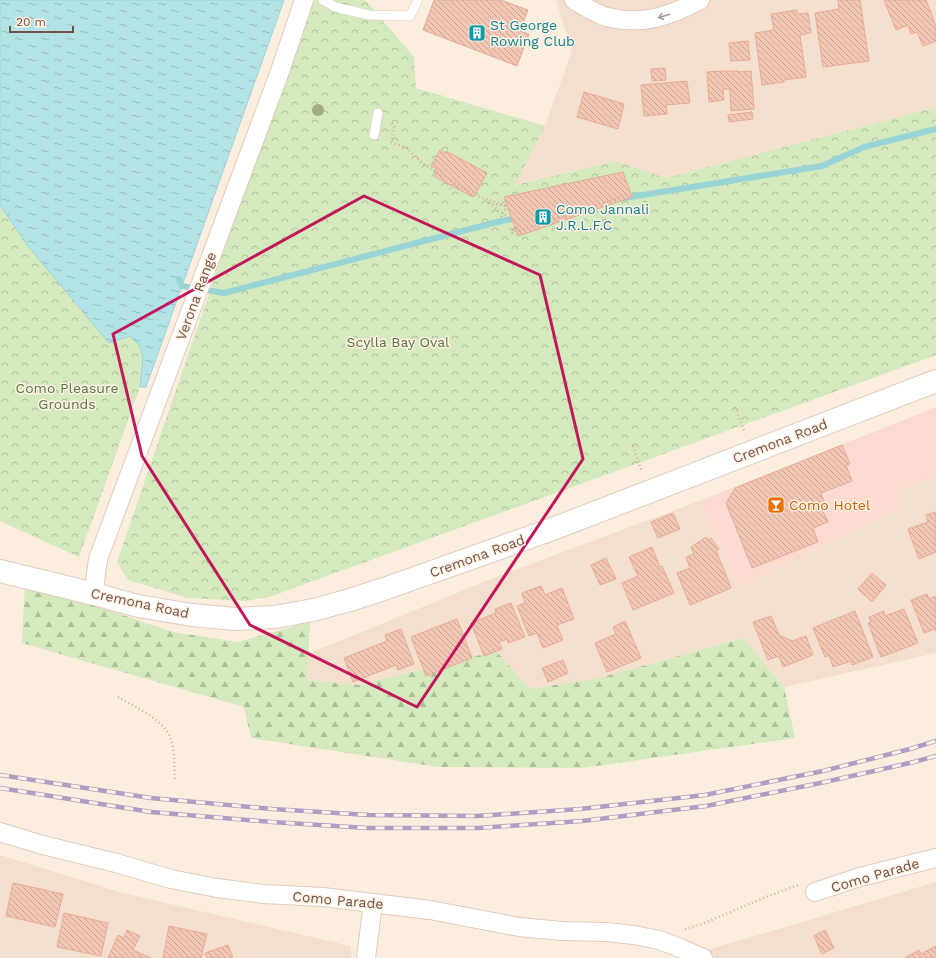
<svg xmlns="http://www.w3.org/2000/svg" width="936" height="958" viewBox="0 0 936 958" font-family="'Work Sans',sans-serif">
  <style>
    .residential { fill: #f4decd }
    .commercial { fill: #fddad1 }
    .forest { fill: url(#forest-firs) }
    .park { fill: url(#park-crowns) }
    .water { fill: url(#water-ripples); stroke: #99d4d7 }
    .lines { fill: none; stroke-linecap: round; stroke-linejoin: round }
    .stream { stroke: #99d4d7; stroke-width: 6 }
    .building { fill: url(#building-back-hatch); stroke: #e5ac96 }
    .service-casing { stroke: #e2cbbe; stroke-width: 10 }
    .minor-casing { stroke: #e2cbbe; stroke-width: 20 }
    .tertiary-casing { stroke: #e2cbbe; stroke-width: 24 }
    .path { stroke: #d6ab99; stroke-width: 2.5; stroke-dasharray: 1 3; stroke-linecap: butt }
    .service { stroke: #fff; stroke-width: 9 }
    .minor { stroke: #fff; stroke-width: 18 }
    .tertiary { stroke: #fff; stroke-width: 22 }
    .rail-casing { stroke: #af9ec4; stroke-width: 4.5 }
    .rail { stroke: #fff2e5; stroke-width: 3; stroke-dasharray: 9; stroke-linecap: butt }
    .tree { fill: #a0ad86 }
    .oneway { stroke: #aa9790 }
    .marked { fill: none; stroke: #c2185b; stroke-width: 3; stroke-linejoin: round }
    .labels { text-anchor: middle; stroke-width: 3; stroke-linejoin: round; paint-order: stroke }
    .culture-label { font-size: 14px; fill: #0d838f; stroke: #fff2e5; text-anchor: start }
    .street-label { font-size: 14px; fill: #725146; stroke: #fff2e5 }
    .park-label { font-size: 14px; fill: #55783e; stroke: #fff2e5 }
    .food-label { font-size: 14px; fill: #c56008; stroke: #fff2e5; text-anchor: start }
  </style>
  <defs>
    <pattern id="forest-firs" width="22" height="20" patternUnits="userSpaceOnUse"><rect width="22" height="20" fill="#d4e9bd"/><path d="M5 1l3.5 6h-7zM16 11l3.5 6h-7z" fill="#b0bf9b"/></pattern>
    <pattern id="park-crowns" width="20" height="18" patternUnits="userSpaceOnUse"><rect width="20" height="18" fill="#d4e9bd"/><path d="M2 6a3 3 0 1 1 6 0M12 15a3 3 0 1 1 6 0" fill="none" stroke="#b0bf9b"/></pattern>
    <pattern id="water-ripples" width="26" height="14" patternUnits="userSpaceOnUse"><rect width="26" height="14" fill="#b3e3e6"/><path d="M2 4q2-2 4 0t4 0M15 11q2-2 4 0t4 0" fill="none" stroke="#96babc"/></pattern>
    <pattern id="building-back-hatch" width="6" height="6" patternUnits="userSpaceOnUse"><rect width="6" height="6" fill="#f2c7b5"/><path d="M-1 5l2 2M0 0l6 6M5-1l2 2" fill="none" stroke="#c8a495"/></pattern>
  </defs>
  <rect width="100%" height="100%" fill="#fceede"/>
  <path class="residential" d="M556 0H936V107L666 178 614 161 514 185 545 126 572 51Z
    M936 474V653L784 687 742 638 599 678 530 689 496 651 359 685 307 680 269 670 496 577 702 500 737 585 899 489Z
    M0 855 123 893 350 946 352 958H0Z
    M936 882V958H679L745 939Z"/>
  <path class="commercial" d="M936 407V474L899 489V507L737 585 702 500Z"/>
  <path class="forest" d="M25 582 173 632 238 642 310 622 307 680 359 685 496 651 530 689 599 678 743 638 784 687 795 738 582 768 438 767 251 738 244 707 22 643Z"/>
  <path class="park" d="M316 0H365L414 57 416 88 545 126 515 185 615 161 666 178 936 107V355L272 596 246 601 188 598 128 580 117 562 306 11Z
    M0 205 28 246 109 343 130 336 139 345 143 356 140 387 79 557 0 521Z"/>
  <path class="water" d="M0 0H284L146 387H140L143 356 139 345 130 336 109 343 28 246 0 205Z"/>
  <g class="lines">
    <path class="stream" d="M624 198 822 166 864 147 936 129
      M179 279 182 286 224 293 501 221 519 218"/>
  </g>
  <path class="building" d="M434 0H501L528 10 520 31 529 34 517 66 423 30Z
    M838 0H860L869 61 823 67 815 13 839 9Z
    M884 0H926L936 26V41L923 46 917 32 911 34 908 25 896 30Z
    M797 10V14L808 13 811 33 800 35 806 77 784 80V82L762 85 755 33 774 30 771 14Z
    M748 41 750 60 731 61 729 43Z
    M665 68 666 80 652 81 651 69Z
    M722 71H738V72L751 71 754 109 731 111 730 89H723L724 100 709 102 707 72Z
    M687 81 690 103 666 105 667 114 644 116 641 85Z
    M584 92 624 104 618 129 577 117Z
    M752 112 753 119 729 122 728 115Z
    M440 150 445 153 446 151 487 173 476 193H475L473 197 435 177 436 174 434 173 437 169 431 166Z
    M623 172 632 197 518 236 504 197Z
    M842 445 850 464 846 465 852 481 821 493 826 507 822 509 828 522 813 528 818 542 752 568 726 503 735 488Z
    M936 512V552L919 559 908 529 928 522 926 515Z
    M673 513 680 529 658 538 651 522Z
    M706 537 708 540 711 538 719 549 716 550 731 588 690 605 677 573 690 568 686 557 694 554 691 547Z
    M652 547 660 567 662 566 674 593 633 610 622 583 638 576 629 557Z
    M606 558 616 579 600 585 591 565Z
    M872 573 886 585 872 602 858 589Z
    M541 586 545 595 562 588 574 619 557 625 563 640 543 648 537 633 529 636 517 606 525 603 522 593Z
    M927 594 929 599 936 596V631L935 629 924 633 911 600Z
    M511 603 525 637 508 643 507 639 499 642 502 649 484 656 471 623 496 613 495 609Z
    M904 609 918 643 881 657 868 623 871 622 869 617 884 611 885 616Z
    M855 611 873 657 852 665 851 661 833 667 829 655 825 657 813 628Z
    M771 616 779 635 792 641 806 636 813 655 783 667 779 656 768 660 753 622Z
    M457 619 472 658 426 676 411 637Z
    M625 621 641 658 607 672 595 643 616 634 613 627Z
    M401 629 414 664 398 670 396 665 353 682 344 658 387 641 385 635Z
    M563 660 568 673 548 682 542 668Z
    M13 883 63 894 55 927 6 916Z
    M64 913 108 923 101 956 57 947Z
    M169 926 207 934 201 958H163Z
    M127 930 140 936 133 950 151 958H108L118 935 124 938Z
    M825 930 834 948 822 954 814 936Z
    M228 945 233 958H207L205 953Z
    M936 946V958H905L919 950 921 954Z"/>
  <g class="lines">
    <g class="service-casing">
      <path id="service" d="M323 0 335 7 369 15 410 16 418 0
        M374 135 378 113"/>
    </g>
    <g class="minor-casing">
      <path id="minor" d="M574 0C584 6 596 14 607 17 642 26 670 16 700 0
        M94 594 96 574 98 559 279 74 304 0
        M0 832 39 844 116 863 171 879 217 888 264 894 323 897 430 910 519 927 562 931 606 932 634 935 659 940 680 948 703 958
        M815 892 860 877 936 858
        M366 958 373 903"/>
    </g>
    <g class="tertiary-casing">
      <path id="tertiary" d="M0 571 94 594 138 606 192 615 235 619 275 617 313 610 350 600 384 589 550 530 936 381"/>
    </g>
    <path class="path" d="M392 123 394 127 391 142 407 148 422 163 477 196 507 206 489 203 519 226 511 233
      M450 189 453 183
      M501 217 507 206
      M510 229 517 227
      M512 233 628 195
      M735 407 745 433
      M633 446 642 472
      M118 697C135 707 168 721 172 743 175 755 174 768 175 781
      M685 929 702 924 766 897 798 885"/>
    <use href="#service" class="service"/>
    <use href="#minor" class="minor"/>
    <use href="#tertiary" class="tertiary"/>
    <g class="rail-casing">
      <path id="rail" d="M0 775 151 798 272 809 369 815 477 816 580 809 705 795 823 771 910 749 936 741
        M0 788 151 812 272 822 367 828H478L582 821 706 806 825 782 914 762 936 756"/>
    </g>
    <use href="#rail" class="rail"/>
  </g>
  <circle class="tree" cx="318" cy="110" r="6"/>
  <defs><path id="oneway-shaft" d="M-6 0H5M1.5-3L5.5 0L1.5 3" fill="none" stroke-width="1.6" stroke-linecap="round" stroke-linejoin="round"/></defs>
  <use class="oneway" href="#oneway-shaft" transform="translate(664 16) rotate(163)"/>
  <path class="marked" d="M364 196 540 275 583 459 417 707 250 625 142 456 113 334Z"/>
  <defs>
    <g id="building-square" transform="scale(0.9)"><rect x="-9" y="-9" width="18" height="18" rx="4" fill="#0f9aa8" stroke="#fff2e5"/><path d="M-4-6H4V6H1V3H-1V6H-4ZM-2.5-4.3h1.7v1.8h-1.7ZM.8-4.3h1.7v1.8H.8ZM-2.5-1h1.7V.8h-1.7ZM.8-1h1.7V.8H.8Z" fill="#fff"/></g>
    <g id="bar-square" transform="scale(0.9)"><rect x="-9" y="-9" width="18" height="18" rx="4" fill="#e8710a" stroke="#fff2e5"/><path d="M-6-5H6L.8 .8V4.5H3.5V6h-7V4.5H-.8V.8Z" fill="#fff"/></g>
  </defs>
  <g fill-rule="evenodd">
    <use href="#building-square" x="477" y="33"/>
    <use href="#building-square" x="543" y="217"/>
    <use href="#bar-square" x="776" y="505"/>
  </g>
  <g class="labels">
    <g class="culture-label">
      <text x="490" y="30">St George<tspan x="490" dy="16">Rowing Club</tspan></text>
      <text x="556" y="214">Como Jannali<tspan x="556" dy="16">J.R.L.F.C</tspan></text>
    </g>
    <g class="street-label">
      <text transform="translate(196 296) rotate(-70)" y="5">Verona Range</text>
      <text transform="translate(780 441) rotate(-21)" y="5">Cremona Road</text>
      <text transform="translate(477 556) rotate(-20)" y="5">Cremona Road</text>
      <text transform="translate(140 603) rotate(12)" y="5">Cremona Road</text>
      <text transform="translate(875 875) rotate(-16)" y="5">Como Parade</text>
      <text transform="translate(338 900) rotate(5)" y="5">Como Parade</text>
    </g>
    <g class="park-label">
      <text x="398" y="347">Scylla Bay Oval</text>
      <text x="67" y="393">Como Pleasure<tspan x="67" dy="16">Grounds</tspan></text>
    </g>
    <g class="food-label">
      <text x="789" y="510">Como Hotel</text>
    </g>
  </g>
  <path d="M10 26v6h63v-6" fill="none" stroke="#725146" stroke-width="2"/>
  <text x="16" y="26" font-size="12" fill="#725146" stroke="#fff2e5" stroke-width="3" paint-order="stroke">20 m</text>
</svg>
